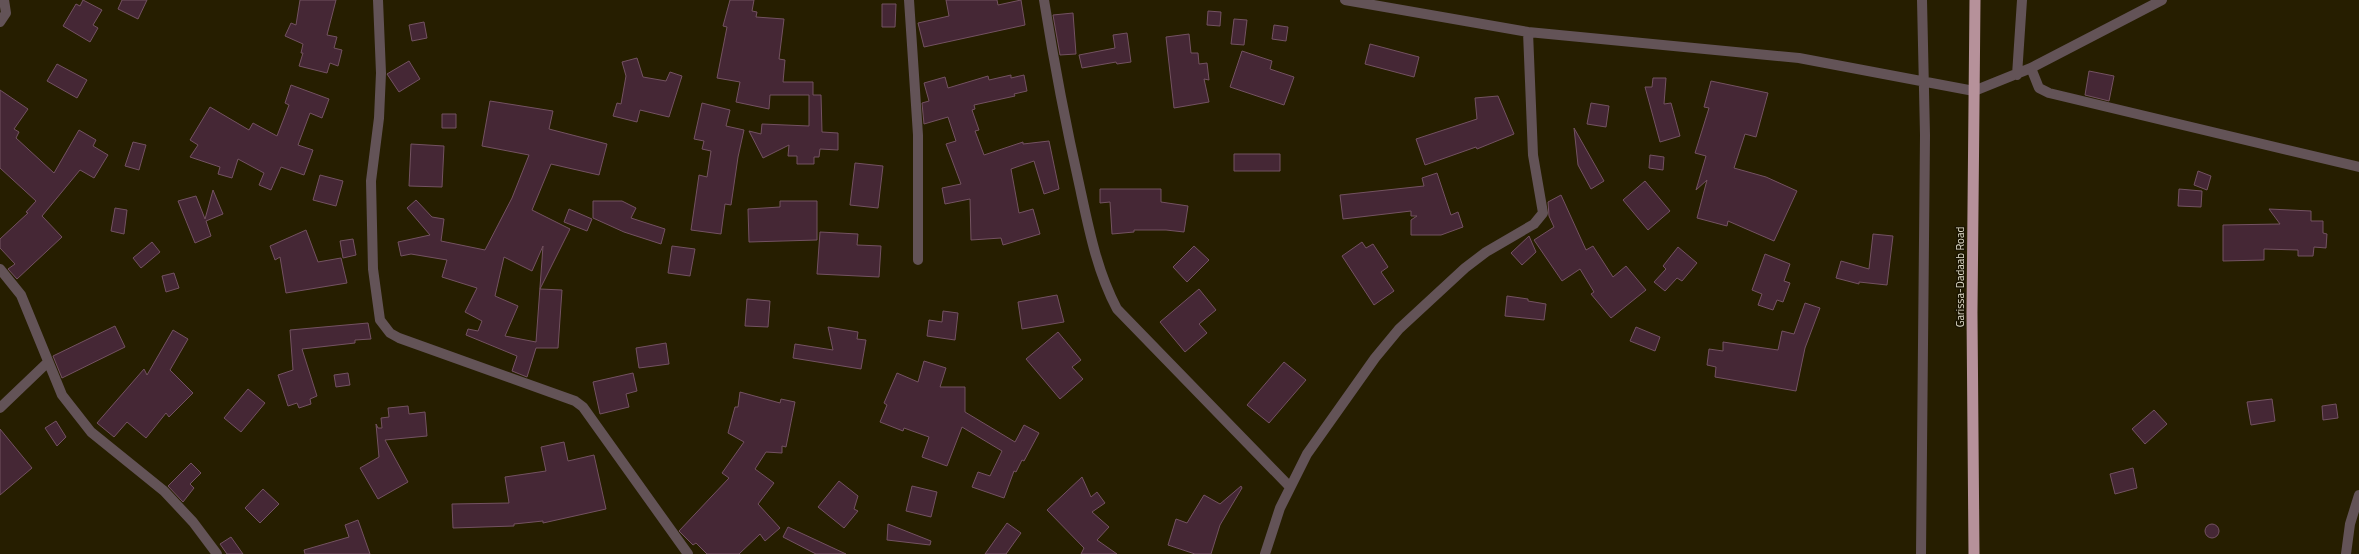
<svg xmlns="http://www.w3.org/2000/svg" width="2359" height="554" viewBox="0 0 2359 554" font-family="'Titillium Web',sans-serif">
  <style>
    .building { fill: #452735; stroke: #735261; fill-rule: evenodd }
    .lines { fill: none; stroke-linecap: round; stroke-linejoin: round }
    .minor { stroke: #635357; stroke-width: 10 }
    .trunk { stroke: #b6919a; stroke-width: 11 }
    .labels { text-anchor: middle; stroke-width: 3; stroke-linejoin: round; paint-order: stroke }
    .street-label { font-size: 11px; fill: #dfdbc9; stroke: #1b1501 }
  </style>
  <rect width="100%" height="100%" fill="#261e00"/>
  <path class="building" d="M83 0 102 10 93 25 98 28 90 42 63 26 76 4 80 6Z
    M122 0H147L138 19 118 9Z
    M300 0H336L327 35 337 37 334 48 342 50 338 66 330 63 327 73 299 66 303 53H301L303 44 285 36 291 23 296 25Z
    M730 0H754L752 11 757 12 756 17 784 19 779 59 785 60 783 82H813V95H821L822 132 838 133V150L820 149 819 157H814V164H797V156H788L789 145 763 158 749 131 761 134 762 124 809 126V95H770L769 109 736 102 740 82 717 78 727 27 723 26Z
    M946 0H997L998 5 1021 0 1025 25 924 47 918 23 949 16Z
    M882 4H896L895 27H882Z
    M1208 11 1221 12 1220 26 1207 25Z
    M1073 13 1076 54 1060 55 1053 15Z
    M1234 19 1247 20 1244 45 1231 44Z
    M424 22 427 38 412 41 409 25Z
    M1274 25 1288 27 1286 41 1272 39Z
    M1127 33 1131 62 1117 64 1116 62 1082 68 1079 55 1115 48 1113 35Z
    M1189 34 1191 53H1198L1199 64 1207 63 1209 80 1204 79 1209 102 1174 108 1166 37Z
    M1370 44 1419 57 1414 77 1365 64Z
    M1242 51 1272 61 1270 69 1294 77 1284 105 1230 87Z
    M637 58 643 77 666 81 670 72 682 76 669 117 640 110 637 122 613 116 617 103 621 104 626 76 622 62Z
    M409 61 420 79 399 92 387 74Z
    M57 64 87 80 77 98 47 81Z
    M2089 71 2114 76 2109 101 2085 95Z
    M1011 75V78L1024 75 1027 91 1014 94 1015 96 974 105 975 109 972 110 979 130 975 131 984 155 1023 142V144L1049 141 1059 189 1044 194 1034 161 1011 169 1019 213 1033 209 1040 234 1003 245 1001 238 971 240 970 199 945 204 942 188 961 184 946 144 956 141 948 117 924 124 922 103 929 101 924 83 945 77 948 88 988 76 989 80Z
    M1653 78H1666L1664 104 1671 103 1680 136 1660 142 1645 87H1652Z
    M1711 81 1768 93 1756 137 1745 134 1734 168 1766 177 1797 191 1774 241 1728 221 1727 226 1697 218 1707 180 1696 190 1706 156 1695 153 1709 108 1704 107Z
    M291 85 329 99 322 118 310 113 298 145 313 150 304 175 281 167 271 190 259 185 264 173 238 159 232 178 218 174 220 167 190 157 198 145 190 140 210 107 249 130 253 123 277 136 289 105 285 103Z
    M0 90 28 109 14 129 19 132 16 138 54 173 79 130 96 140 93 146 108 155 94 178 80 170 42 216 62 237 17 279 8 269 15 264 0 248V239L28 213 26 212 36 201 0 168Z
    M1498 96 1514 134 1477 149 1476 147 1425 165 1416 139 1477 119 1475 98Z
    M490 101 553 111 549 129 607 144 599 175 551 164 532 210 570 229 540 289 562 290 558 348H536L527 377 512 371 517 356 466 335 468 329 478 331 482 321 465 312 477 288 442 277 447 260 411 254 401 256 398 242 430 235 407 208 416 200 432 217 444 219 441 241 485 250 512 198 529 155 482 146ZM543 246 536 342 505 336 518 306 495 296 504 257 532 271Z
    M702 103 730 110 726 126 744 130 738 157 731 205 725 204 721 234 691 230 699 175 707 177 711 151 702 149 704 141 694 139Z
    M1591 103 1609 106 1606 127 1587 124Z
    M442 114H456V128H442Z
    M1574 128 1604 181 1591 189 1578 165Z
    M133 142 146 145 139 170 125 166Z
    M411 144 444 146 442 187 409 186Z
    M1234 154H1280V171H1234Z
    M1650 155 1664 157 1663 170 1649 168Z
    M855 163 883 166 878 208 850 205Z
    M2198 171 2211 176 2207 190 2194 185Z
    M1437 173 1451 215 1458 212 1463 227 1441 235H1411V220L1417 216H1411V211L1343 219 1340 195 1424 186 1422 178Z
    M320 175 343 181 336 206 313 200Z
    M1645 181 1670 211 1648 230 1623 200Z
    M1100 189H1161V202L1188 206 1184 232 1166 230H1134V232L1112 234 1110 202 1100 203Z
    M2179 189 2202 191 2201 207 2178 206Z
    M213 190 223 214 206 221 211 236 195 243 178 201 196 196 205 219Z
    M1561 195 1586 250 1593 246 1613 277 1626 266 1646 290 1611 318 1591 294 1594 292 1580 269 1562 281 1534 240 1554 227 1549 216 1548 202Z
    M593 201H622L636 208 631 218 665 229 661 244 624 232 593 218Z
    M780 201H817V240L749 242 748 209 780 207Z
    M115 208 127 210 124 234 111 231Z
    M569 209 592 219 587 231 564 222Z
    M2269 209 2311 211V221H2323V233L2327 234 2326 248 2314 247 2313 256H2298V250L2264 249V260L2223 261V225L2280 224Z
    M306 230 318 262 341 258 347 283 286 293 280 257 275 260 270 246Z
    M820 232 858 234 857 245 881 246 879 277 817 274Z
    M1873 234 1893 236 1887 285 1859 282V284L1836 278 1841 261 1869 269Z
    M1529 236 1536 252 1522 265 1511 253Z
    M353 239 356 255 343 258 340 241Z
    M152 242 160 252 141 268 133 258Z
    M1362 242 1366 248 1373 244 1388 267 1381 272 1394 291 1374 305 1342 256Z
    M672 246 695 249 690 276 668 273Z
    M1194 246 1209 260 1187 282 1173 267Z
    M1678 247 1697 263 1682 281 1677 278 1665 291 1654 282 1666 269 1663 266Z
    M1765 254 1790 264 1784 281 1790 283 1783 302 1777 300 1773 310 1758 305 1762 294 1752 290Z
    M174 273 179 288 166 292 162 276Z
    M1199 289 1216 310 1199 324 1207 333 1185 352 1160 322Z
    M1057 295 1064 322 1022 329 1018 302Z
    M1507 296 1528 299V301L1546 304 1544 320 1505 316Z
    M747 299 770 301 768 327 745 326Z
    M1805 303 1820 308 1805 348 1796 391 1715 377 1716 367 1707 365 1709 349 1723 351V342L1778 350 1782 331 1794 334Z
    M943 311 958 313 955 340 927 336 929 320 942 322Z
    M368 323 371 339 355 340V343L302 349 317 396 310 399 311 404 299 408 297 403 288 406 278 375 293 370 290 330Z
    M115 326 125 347 62 378 53 356Z
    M828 327 858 332 857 339 866 340 861 369 793 358 795 344 833 350Z
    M1636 327 1660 337 1655 351 1630 341Z
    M173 330 188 339 170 370 193 393 169 417 166 413 146 438 127 422 114 437 97 423 144 369 147 375Z
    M1058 332 1081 360 1072 367 1083 379 1060 399 1026 359Z
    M666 343 669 364 639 368 636 348Z
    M924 361 946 368 940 387H965V412L1015 442 1024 425 1039 433 1024 461 1022 460 1016 472 1014 471 1004 498 972 487 978 472 990 476 1002 451 962 427 947 466 922 457 929 437 904 428 903 431 880 422 887 405 884 403 897 373 918 382Z
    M1284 362 1306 380 1269 423 1247 405Z
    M348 373 350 385 336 387 334 375Z
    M633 373 637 391 626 394 629 407 600 414 593 382Z
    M248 389 265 403 241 432 224 418Z
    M740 392 780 403 781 399 795 402 786 447 782 446V453L766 452 755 469 774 483 758 504 780 528 765 541 760 534 739 554H707L696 543 693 545 679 531 729 478 722 473 744 442 728 433 735 407H738Z
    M2272 399 2275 421 2251 425 2247 402Z
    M2336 404 2338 418 2323 420 2322 406Z
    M408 406 409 414 425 412 427 436 385 440 408 482 378 499 360 468 379 457 376 424 378 428H382L381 418 389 417 388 408Z
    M2154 410 2167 424 2145 444 2132 429Z
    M56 421 66 437 57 446 45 428Z
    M0 429 32 468 0 495Z
    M564 442 568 461 594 455 606 509 543 523V521L514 524V526L453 528 452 504 509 503 505 477 546 471 541 447Z
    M191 463 201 473 190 484 194 488 183 502 168 486Z
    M2133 468 2137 488 2115 494 2110 474Z
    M1082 477 1091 497 1097 492 1105 503 1092 512 1109 527 1097 540 1117 554H1081L1084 548 1047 510Z
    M839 481 858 496 854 509 858 511 844 528 818 507Z
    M912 486 937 492 931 517 906 511Z
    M1241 486 1242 488 1220 525 1211 554H1195L1168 545 1176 519 1187 523 1204 495 1220 504Z
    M263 489 279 504 260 523 245 508Z
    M358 520 370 554H305L304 550 349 537 345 525Z
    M1007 523 1021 533 1006 554H985Z
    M2205 531a7 7 0 1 1 14 0a7 7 0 1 1-14 0Z
    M888 524 931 541 930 545 887 540Z
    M788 527 846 554H816L783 537Z
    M231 537 243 554H227L220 544Z"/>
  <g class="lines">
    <path class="minor" d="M378 0 381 73 379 118 371 181 373 269 380 320 390 333 399 338 575 401 583 407 688 554
      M909 0 918 135V260
      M1044 0C1054 63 1066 126 1080 188 1089 230 1097 271 1117 309L1290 487
      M1345 0 1528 32 1799 58 1974 91 2031 68 2162 0
      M0 22 6 13 4 0
      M2031 68 2039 88 2049 93 2359 167
      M2017 75 2022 0
      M0 269 21 295 62 395 91 432 164 491 193 522 217 554
      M0 408 48 362
      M1265 554 1280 508 1307 454 1375 358 1399 329 1465 268 1486 252 1534 224 1543 213 1533 155 1528 32
      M1921 554 1925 135 1922 0
      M2346 554 2350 524 2359 495"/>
    <path class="trunk" d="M1974 554 1972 313 1975 0"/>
  </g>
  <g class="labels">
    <g class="street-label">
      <text transform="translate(1960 277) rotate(-90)" y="4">Garissa-Dadaab Road</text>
    </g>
  </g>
</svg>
